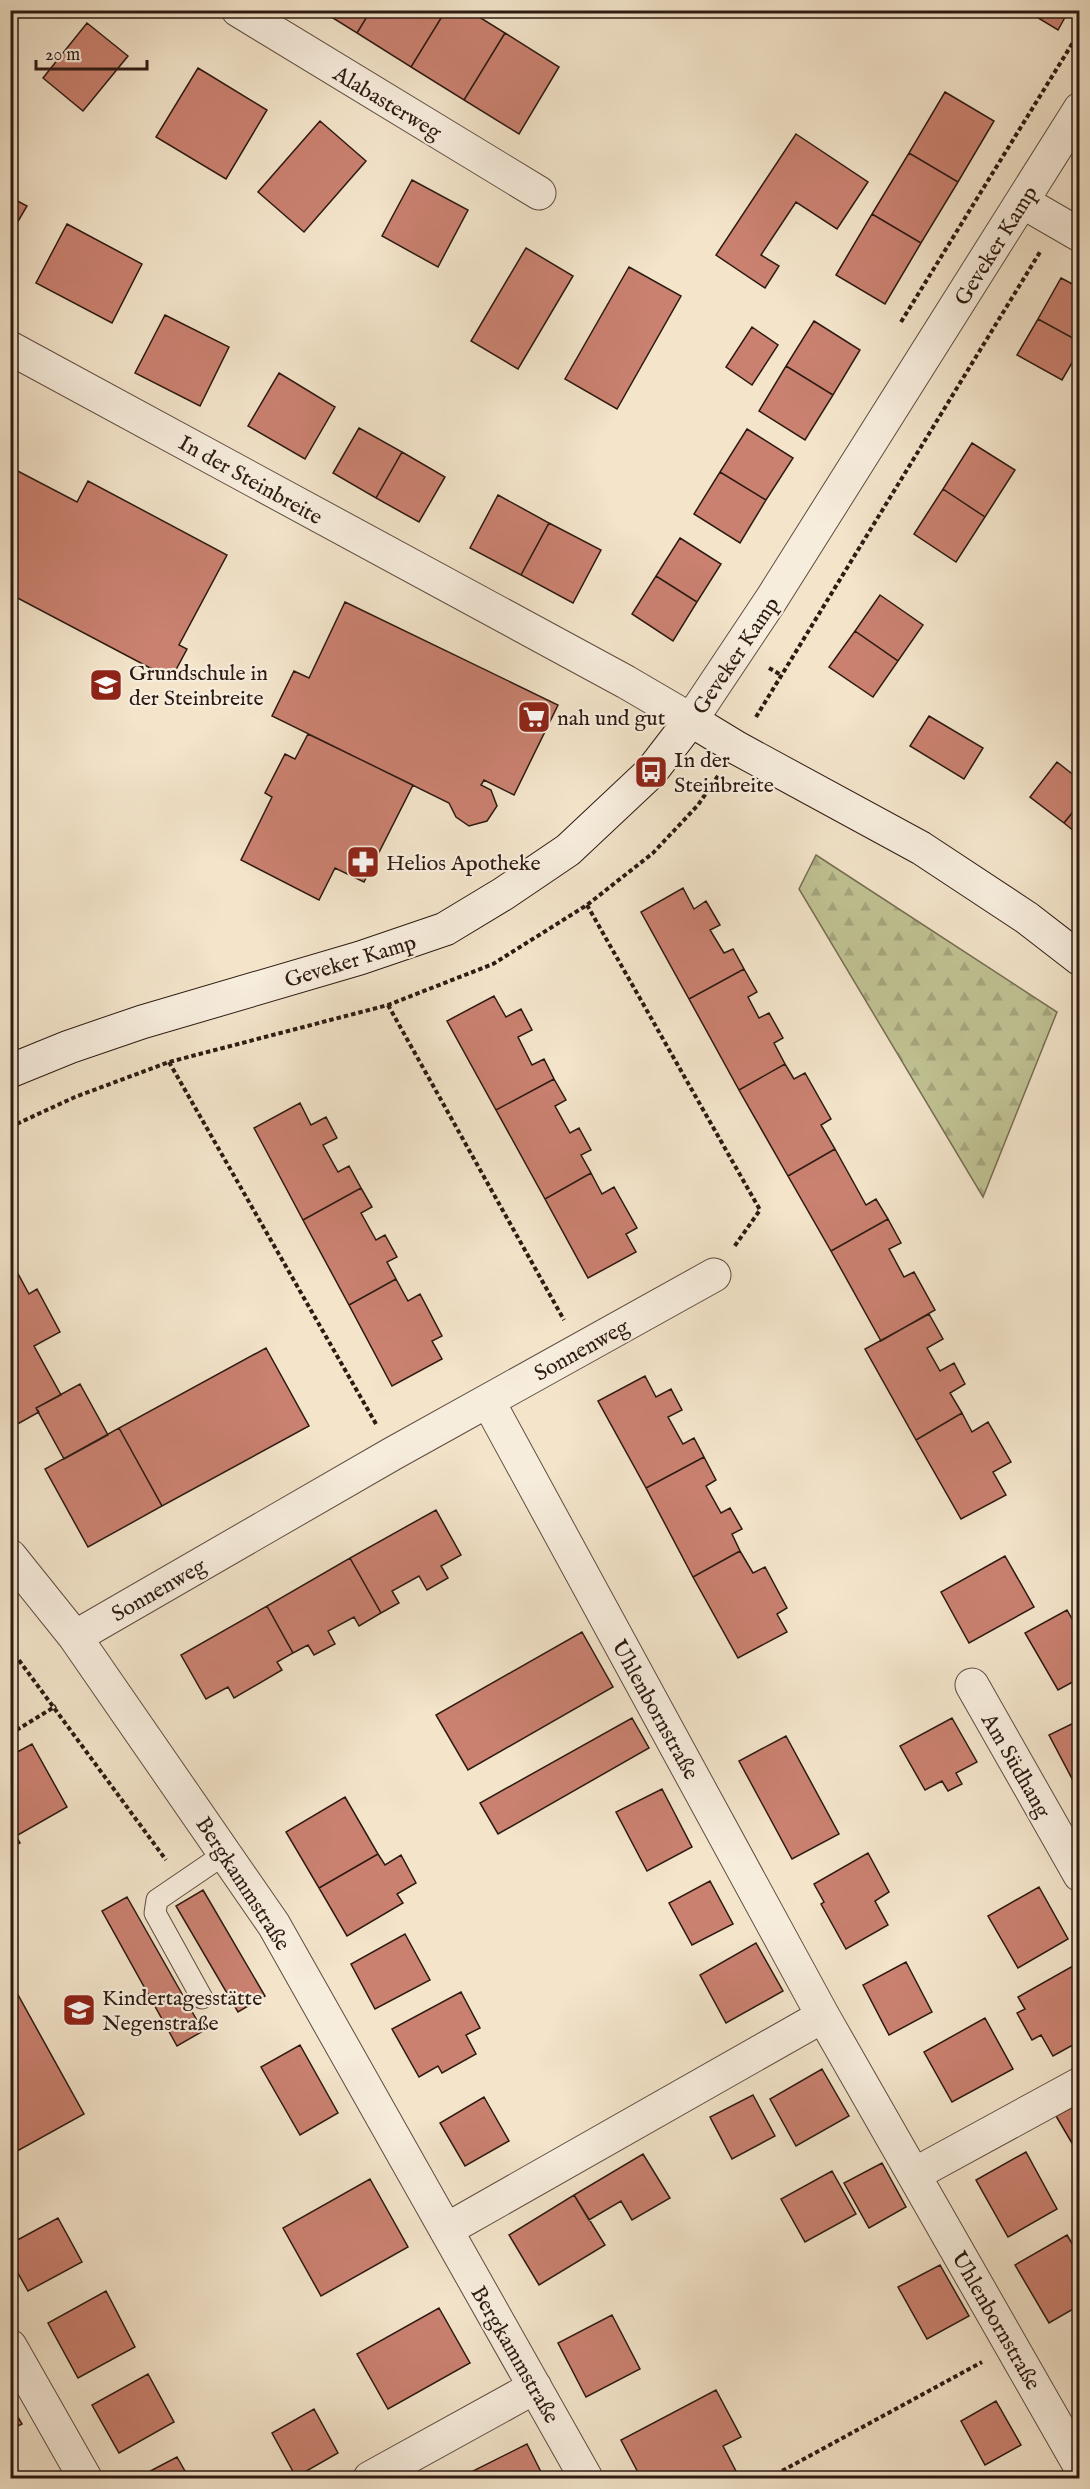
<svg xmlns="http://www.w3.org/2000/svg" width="1090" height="2489" viewBox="0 0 1090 2489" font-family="'IM FELL English',serif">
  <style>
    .forest { fill: url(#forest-firs); stroke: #766e52; stroke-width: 1.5 }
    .building { fill: #ca8170; stroke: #2d1a12; stroke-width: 1.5 }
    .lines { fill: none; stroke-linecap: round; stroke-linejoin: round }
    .lane-casing { stroke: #5e4c40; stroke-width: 23 }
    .street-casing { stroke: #5e4c40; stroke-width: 35 }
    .secondary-casing { stroke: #2d1a12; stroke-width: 35 }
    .path { stroke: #2d1a12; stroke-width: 4; stroke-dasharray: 4.5 3; stroke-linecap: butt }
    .lane { stroke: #f7eddd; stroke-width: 21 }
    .street { stroke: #f7eddd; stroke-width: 33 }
    .secondary { stroke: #f7eddd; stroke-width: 33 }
    .labels { text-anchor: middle; stroke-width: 4.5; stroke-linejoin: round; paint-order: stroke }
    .street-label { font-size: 22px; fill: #2d1a12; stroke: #f7eddd }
    .poi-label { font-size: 22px; fill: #2d1a12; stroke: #f7eddd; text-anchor: start }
  </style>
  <defs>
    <pattern id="forest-firs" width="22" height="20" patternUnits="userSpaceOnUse" patternTransform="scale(1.5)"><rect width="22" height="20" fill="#c0c293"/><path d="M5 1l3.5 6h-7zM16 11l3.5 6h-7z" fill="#a5a67e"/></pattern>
  </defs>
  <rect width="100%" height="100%" fill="#f3e4ca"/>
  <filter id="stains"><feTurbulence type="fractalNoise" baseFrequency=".00333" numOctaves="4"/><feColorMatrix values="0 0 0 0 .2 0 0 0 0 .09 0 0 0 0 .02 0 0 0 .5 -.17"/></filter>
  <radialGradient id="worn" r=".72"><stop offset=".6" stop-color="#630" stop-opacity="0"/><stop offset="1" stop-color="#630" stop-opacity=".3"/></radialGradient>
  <path class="forest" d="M816 855 1057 1012 983 1197 799 889Z"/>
  <path class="building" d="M320 10H371L357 33Z
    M371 10H446L411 67 357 33Z
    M446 10H468L505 33 464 100 411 67Z
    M1025 10H1069L1058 30Z
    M87 23 128 56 83 111 43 78Z
    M505 33 559 67 519 134 464 100Z
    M198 68 267 110 226 179 156 137Z
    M945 92 994 121 958 182 909 153Z
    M320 121 366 161 304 232 258 192Z
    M796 134 868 182 837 229 796 202 761 255 779 266 765 288 716 255Z
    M909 153 958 182 921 243 872 214Z
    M412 180 468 210 438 267 382 236Z
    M10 197 27 206 10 235Z
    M872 214 921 243 885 304 836 275Z
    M67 224 142 264 112 323 36 283Z
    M526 248 573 276 518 369 471 341Z
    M629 267 681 296 617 409 565 379Z
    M1061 278 1080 288V342L1038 319Z
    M165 315 229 347 200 406 135 373Z
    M1038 319 1080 342V349L1062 380 1017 355Z
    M814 321 860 350 833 395 786 366Z
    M752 327 778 345 752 385 726 367Z
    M786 366 833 395 805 440 759 411Z
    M279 373 335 407 305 459 248 426Z
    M359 428 402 452 376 498 333 473Z
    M747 429 793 458 766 500 720 472Z
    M972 443 1015 470 985 517 943 489Z
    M402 452 445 477 419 522 376 498Z
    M10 467 77 502 88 481 227 555 179 645 187 649 171 679 10 594Z
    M720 472 766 500 740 543 694 514Z
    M943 489 985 517 956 562 914 534Z
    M498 495 549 523 521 575 470 548Z
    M549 523 601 550 573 603 521 575Z
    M680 538 721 564 697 602 656 576Z
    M656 576 697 602 673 641 632 614Z
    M880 595 923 625 898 661 855 631Z
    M345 602 558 705 514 795 484 780 481 785 491 790 497 806 487 821 469 826 456 817 449 803 272 716 294 671 309 678Z
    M855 631 898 661 873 697 829 667Z
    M929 716 983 748 964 779 910 746Z
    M308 734 413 785 364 882 335 868 319 900 241 860 272 797 265 793 285 754 295 759Z
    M1057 762 1080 780V803L1064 823 1030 797Z
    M1080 803V836L1064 823Z
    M683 888 694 909 706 901 720 925 710 930 724 953 733 949 744 969 689 999 641 912Z
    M744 969 757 992 748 997 759 1018 769 1013 783 1038 774 1043 785 1064 739 1090 689 999Z
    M494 996 506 1017 521 1009 532 1030 518 1037 532 1065 544 1059 554 1079 496 1110 447 1021Z
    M785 1064 794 1079 805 1073 831 1119 821 1125 835 1149 788 1176 739 1090Z
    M554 1079 566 1100 555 1106 570 1133 579 1128 591 1150 581 1155 591 1173 545 1199 496 1110Z
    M300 1103 311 1125 326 1117 337 1138 323 1145 338 1172 349 1166 361 1188 303 1220 254 1128Z
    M835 1149 866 1205 876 1199 888 1219 831 1251 788 1176Z
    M591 1173 602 1194 614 1187 637 1228 626 1234 636 1252 588 1278 545 1199Z
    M361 1188 372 1207 361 1213 376 1240 385 1235 397 1257 387 1262 396 1279 349 1305 303 1220Z
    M888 1219 901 1243 889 1249 904 1277 914 1272 935 1310 881 1341 831 1251Z
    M10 1259 29 1294 37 1289 60 1332 34 1346 61 1395 36 1408 39 1412 14 1426 10 1420Z
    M396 1279 408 1301 420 1294 442 1336 432 1341 442 1359 392 1386 349 1305Z
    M929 1314 943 1339 927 1348 940 1371 954 1363 965 1384 950 1393 962 1413 916 1440 865 1349Z
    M266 1348 309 1426 162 1506 119 1428Z
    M645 1376 656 1397 671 1389 682 1410 668 1417 683 1444 694 1438 704 1457 646 1488 598 1401Z
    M80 1384 108 1435 64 1459 36 1408Z
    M962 1413 972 1432 988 1422 1011 1462 993 1472 1006 1495 961 1519 916 1440Z
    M119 1428 162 1506 88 1547 45 1469Z
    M704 1457 716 1480 706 1486 721 1513 730 1508 742 1529 732 1534 740 1551 693 1577 646 1488Z
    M436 1510 461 1555 441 1566 448 1578 427 1590 419 1576 392 1591 399 1603 381 1613 350 1558Z
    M740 1551 753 1573 765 1567 787 1608 777 1614 787 1632 738 1658 693 1577Z
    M1005 1556 1034 1607 969 1643 941 1592Z
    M350 1558 381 1613 359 1626 354 1617 328 1631 335 1644 314 1655 308 1645 293 1653 267 1606Z
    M267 1606 293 1653 277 1662 282 1670 234 1698 228 1687 206 1699 181 1655Z
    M1067 1610 1080 1633V1678L1058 1690 1025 1633Z
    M582 1632 613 1687 468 1770 436 1715Z
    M632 1718 649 1748 498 1834 480 1803Z
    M952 1718 977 1762 956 1773 962 1784 948 1791 942 1781 925 1790 900 1746Z
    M1080 1720V1789L1078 1790 1049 1735Z
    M786 1736 839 1834 792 1859 739 1761Z
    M32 1744 67 1807 16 1836 20 1843 10 1848V1756Z
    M662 1789 692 1847 647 1871 616 1812Z
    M345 1797 378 1854 319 1888 286 1832Z
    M868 1853 889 1892 875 1901 888 1925 846 1949 821 1904 824 1902 814 1884Z
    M378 1854 385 1865 401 1855 416 1883 397 1894 403 1903 347 1936 319 1888Z
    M710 1881 733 1924 692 1945 669 1903Z
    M1039 1887 1068 1939 1018 1968 988 1916Z
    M203 1890 265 1996 238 2012 176 1906Z
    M127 1897 203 2031 177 2046 102 1911Z
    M405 1934 430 1980 375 2009 351 1964Z
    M756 1943 783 1991 726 2023 700 1975Z
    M906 1962 932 2012 889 2035 863 1985Z
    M1080 1962V2041L1053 2056 1041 2035 1032 2040 1017 2013 1025 2009 1018 1997Z
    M12 1984 84 2114 10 2155V1985Z
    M461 1992 480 2028 466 2035 476 2054 442 2073 438 2066 419 2077 392 2029Z
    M985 2018 1013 2069 952 2102 924 2052Z
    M300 2045 338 2113 300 2135 261 2067Z
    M822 2069 849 2116 796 2146 770 2099Z
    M753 2095 775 2136 732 2159 710 2117Z
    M484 2097 509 2141 465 2166 440 2123Z
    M1080 2103V2154L1079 2155 1056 2116Z
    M1026 2152 1057 2209 1008 2237 976 2180Z
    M643 2154 670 2198 632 2220 621 2201 589 2220 574 2195Z
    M882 2163 906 2207 869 2228 844 2183Z
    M832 2171 856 2214 805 2242 781 2199Z
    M370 2179 408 2247 321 2296 283 2228Z
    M574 2195 605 2245 539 2285 509 2235Z
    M58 2218 82 2262 28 2291 10 2259V2244Z
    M1067 2235 1080 2257V2305L1049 2323 1015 2265Z
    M940 2265 969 2316 927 2339 898 2287Z
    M106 2291 135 2347 78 2378 48 2323Z
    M439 2308 470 2363 388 2409 357 2354Z
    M612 2315 640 2369 586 2397 558 2343Z
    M148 2374 174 2422 119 2453 92 2405Z
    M716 2390 741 2437 723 2446 738 2475 731 2478H685L684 2475 678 2478H641L621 2440Z
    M996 2401 1021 2445 985 2465 961 2421Z
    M10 2404 22 2424 10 2430Z
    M314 2409 338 2453 296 2477 272 2433Z
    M527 2444 544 2478H475L471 2472Z
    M177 2457 189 2478H137Z"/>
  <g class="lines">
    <g class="lane-casing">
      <path id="lane" d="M202 1998 155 1913 157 1900 226 1853"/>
    </g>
    <g class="street-casing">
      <path id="street" d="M238 10 539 193
        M1023 202 1080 235
        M10 348 626 682 691 720 771 600 1080 109
        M488 1401 823 2016 1080 2466
        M10 1556 75 1637 274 1925 586 2478
        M75 1637 392 1454 714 1275
        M972 1685 1080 1875
        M915 2174 1080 2084
        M446 2230 823 2016
        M10 2346 85 2478
        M370 2478 535 2387"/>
    </g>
    <g class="secondary-casing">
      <path id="secondary" d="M10 1071 69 1047 142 1022 360 958 445 929 503 894 568 850 651 772 691 720 737 748 921 848 1027 918 1080 959"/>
    </g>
    <path class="path" d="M901 322 1080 31
      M769 668 781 675
      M756 717 1040 252
      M587 905 760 1210 734 1247
      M388 1005 564 1320
      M169 1062 376 1424
      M10 1127 75 1097 169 1062 388 1005 493 964 587 905 653 853 698 805 718 776
      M10 1648 166 1860
      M10 1734 56 1706
      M769 2478 982 2362"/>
    <use href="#lane" class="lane"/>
    <use href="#street" class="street"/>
    <use href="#secondary" class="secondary"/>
  </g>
  <defs>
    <g id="school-square" transform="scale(1.725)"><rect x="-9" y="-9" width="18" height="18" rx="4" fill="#8f2418" stroke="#f7eddd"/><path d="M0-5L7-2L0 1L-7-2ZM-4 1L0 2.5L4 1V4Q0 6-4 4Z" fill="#fff"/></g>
    <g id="supermarket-square" transform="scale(1.725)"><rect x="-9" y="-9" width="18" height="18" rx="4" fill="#8f2418" stroke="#f7eddd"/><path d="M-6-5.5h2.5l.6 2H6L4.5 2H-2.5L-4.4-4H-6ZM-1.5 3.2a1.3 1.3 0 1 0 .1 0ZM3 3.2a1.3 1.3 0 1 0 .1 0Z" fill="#fff"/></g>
    <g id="bus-square" transform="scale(1.725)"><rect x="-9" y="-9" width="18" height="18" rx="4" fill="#8f2418" stroke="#f7eddd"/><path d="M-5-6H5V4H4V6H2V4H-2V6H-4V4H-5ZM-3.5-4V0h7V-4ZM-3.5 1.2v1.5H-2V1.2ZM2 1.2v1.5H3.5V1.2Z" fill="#fff"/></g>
    <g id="pharmacy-square" transform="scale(1.725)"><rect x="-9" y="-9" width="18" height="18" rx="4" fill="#8f2418" stroke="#f7eddd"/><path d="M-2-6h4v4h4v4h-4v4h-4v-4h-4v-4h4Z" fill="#fff"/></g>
  </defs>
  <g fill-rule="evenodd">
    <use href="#school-square" x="106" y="685"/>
    <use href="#supermarket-square" x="534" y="717"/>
    <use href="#bus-square" x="651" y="772"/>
    <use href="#pharmacy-square" x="363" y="862"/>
    <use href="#school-square" x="79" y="2010"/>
  </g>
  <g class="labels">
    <g class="street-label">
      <text transform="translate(388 102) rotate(31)" y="8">Alabasterweg</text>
      <text transform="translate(995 245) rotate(-58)" y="8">Geveker Kamp</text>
      <text transform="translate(251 479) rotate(29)" y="8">In der Steinbreite</text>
      <text transform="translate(735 655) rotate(-56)" y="8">Geveker Kamp</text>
      <text transform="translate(350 960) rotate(-17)" y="8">Geveker Kamp</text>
      <text transform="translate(581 1349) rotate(-29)" y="8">Sonnenweg</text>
      <text transform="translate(158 1589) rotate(-30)" y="8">Sonnenweg</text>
      <text transform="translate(656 1709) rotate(61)" y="8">Uhlenbornstraße</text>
      <text transform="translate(1017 1765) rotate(60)" y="8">Am Südhang</text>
      <text transform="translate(244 1883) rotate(57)" y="8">Bergkammstraße</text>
      <text transform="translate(997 2320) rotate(60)" y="8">Uhlenbornstraße</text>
      <text transform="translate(516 2354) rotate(60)" y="8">Bergkammstraße</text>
    </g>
    <g class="poi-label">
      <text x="129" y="680">Grundschule in<tspan x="129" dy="25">der Steinbreite</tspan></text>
      <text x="557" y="725">nah und gut</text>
      <text x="674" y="767">In der<tspan x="674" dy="25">Steinbreite</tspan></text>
      <text x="386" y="870">Helios Apotheke</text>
      <text x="102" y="2005">Kindertagesstätte<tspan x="102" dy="25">Negenstraße</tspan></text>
    </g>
  </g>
  <rect width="1090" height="2489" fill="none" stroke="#f3e4ca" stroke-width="36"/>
  <rect x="12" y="12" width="1066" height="2465" fill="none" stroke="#2d1a12" stroke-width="3"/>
  <rect x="18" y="18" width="1054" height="2453" fill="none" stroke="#2d1a12" stroke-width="1.5"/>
  <path d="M36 60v9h111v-9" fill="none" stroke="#2d1a12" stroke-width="3"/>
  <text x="45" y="60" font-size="18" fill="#2d1a12" stroke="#f7eddd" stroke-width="4.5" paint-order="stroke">20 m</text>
  <rect width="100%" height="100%" filter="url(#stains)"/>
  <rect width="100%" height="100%" fill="url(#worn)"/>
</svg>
